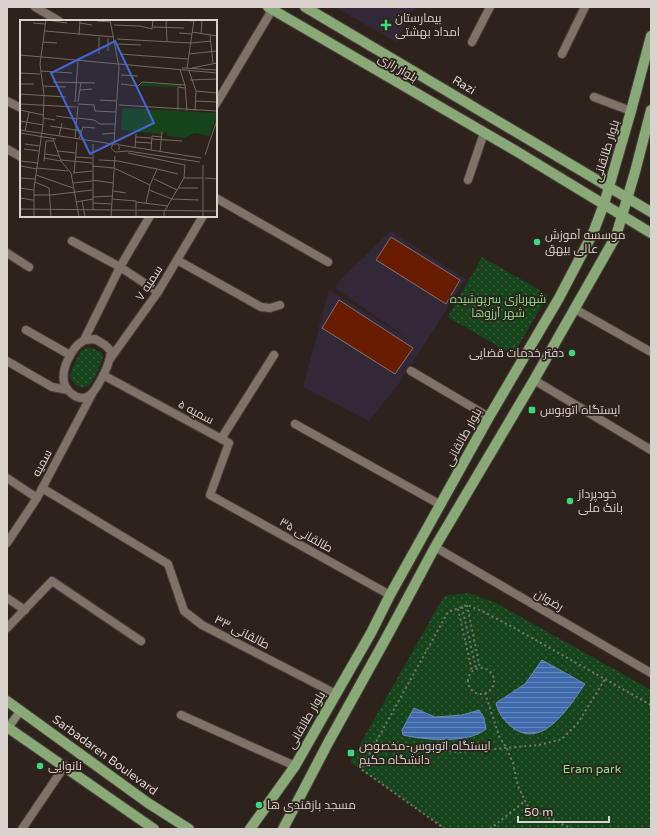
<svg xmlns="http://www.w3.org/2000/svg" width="658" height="836" viewBox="0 0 658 836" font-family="'Varela Round',Cairo,sans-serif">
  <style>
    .education { fill: #322837 }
    .green { fill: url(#green-dots); fill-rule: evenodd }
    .water { fill: url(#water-rules); stroke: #6d8ab7 }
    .building { fill: #691d00; stroke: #81726e }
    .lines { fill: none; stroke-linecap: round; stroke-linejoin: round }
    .street-casing { stroke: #483f3a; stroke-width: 10 }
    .secondary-casing { stroke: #483f3a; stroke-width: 10 }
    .primary-casing { stroke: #483f3a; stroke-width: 12 }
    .path { stroke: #7b726d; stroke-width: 2; stroke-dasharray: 2 3; stroke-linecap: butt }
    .street { stroke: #7e7269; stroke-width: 8 }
    .secondary { stroke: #838e70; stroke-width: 8 }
    .primary { stroke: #89a977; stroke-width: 10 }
    .poi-dot { fill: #3ed77d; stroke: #2d231c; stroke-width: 1.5 }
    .labels { text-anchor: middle; stroke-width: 3.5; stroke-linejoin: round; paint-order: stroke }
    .poi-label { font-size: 12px; fill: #d9d2ce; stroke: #2d231c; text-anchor: start }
    .street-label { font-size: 12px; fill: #d9d2ce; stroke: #2d231c }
    .park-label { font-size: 12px; fill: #86e08c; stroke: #2d231c }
    .inset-road { fill: none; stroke: #726963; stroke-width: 1 }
    .view { fill: #4368d6; fill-opacity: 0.15; stroke: #4368d6; stroke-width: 2 }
    .inset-edge { fill: none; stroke: #d9d2ce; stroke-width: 2 }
  </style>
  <defs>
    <pattern id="green-dots" width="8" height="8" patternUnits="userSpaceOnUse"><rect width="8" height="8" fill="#16451b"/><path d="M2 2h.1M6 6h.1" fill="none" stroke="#375f3b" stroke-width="1.8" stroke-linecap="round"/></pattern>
    <pattern id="water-rules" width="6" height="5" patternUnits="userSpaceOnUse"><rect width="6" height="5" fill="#3f6bad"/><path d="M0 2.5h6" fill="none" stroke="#6386ba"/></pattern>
  </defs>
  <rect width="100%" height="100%" fill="#2d231c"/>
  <path class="education" d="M335 7H415L396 42Z
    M391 231 466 279 400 382 369 421 303 387 329 290 411 341 335 288 339 281Z"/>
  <path class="green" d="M482 257 548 295 513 355 448 317Z
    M89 347 101 352 103 356 97 373 90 385 83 388 74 384 70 376 74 365 81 351Z
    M469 593 496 603 651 690V829H445L350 762 444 596ZM532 676 545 730 535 734H525L501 716 496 703 525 684ZM414 709 435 717 462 715 479 710 476 735C451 739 428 740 403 735Z"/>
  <path class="water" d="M542 660 585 684C570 705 544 750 513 728 505 722 498 713 496 703L525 684Z
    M414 708 435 717 462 715 479 710 484 718 486 729C469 744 424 740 403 735L402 730Z"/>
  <path class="building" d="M391 237 460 280 446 304 376 260Z
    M339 300 413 348 395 374 322 328Z"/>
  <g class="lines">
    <g class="street-casing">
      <path id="street" d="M35 7 59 21
        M472 42 490 7
        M562 54 585 7
        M594 97 631 111
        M7 101 21 108
        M216 104 272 10
        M7 149 21 157
        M468 180 484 133
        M216 198 328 262
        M72 241 120 267 158 292
        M7 253 29 267
        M177 260 261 307 270 308 280 305
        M575 309 651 352
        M26 330 70 355
        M95 339 105 345 111 351C110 363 105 373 99 383 96 388 93 394 87 397 77 401 66 391 64 382 61 369 72 347 83 341 86 339 91 340 95 339Z
        M84 340 120 267 150 216
        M110 359 158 292 203 216
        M7 361 52 387 68 390
        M411 371 489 417
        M103 375 229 443 210 495 390 595
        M534 380 651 450
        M295 424 441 505
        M221 439 274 355
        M7 478 37 498
        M42 488 168 564 184 611 202 625 336 694
        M7 543 37 498 93 392
        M435 547 651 673
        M7 598 25 610
        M7 628 52 581 141 641
        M181 715 295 766
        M22 829 64 767"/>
    </g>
    <g class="secondary-casing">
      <path id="secondary" d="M8 728 21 710"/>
    </g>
    <g class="primary-casing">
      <path id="primary" d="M268 7 516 151 651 233
        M305 7 651 212
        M7 701 148 803 189 829
        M7 727 154 829
        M250 829 295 766 336 694 371 633 390 595 489 417 559 298 593 233 604 204 631 111 651 36
        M283 829 328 743 390 631 435 547 534 380 616 236 635 172 651 110"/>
    </g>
    <path class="path" d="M467 605 480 668
      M462 607 476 668
      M458 609 472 671
      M468 681a13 13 0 1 1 26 0a13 13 0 1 1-26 0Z
      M485 693 499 736 507 749 513 763 518 786 527 805 544 816 573 829
      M375 743 404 748 459 752 539 745 562 739 578 723 605 679
      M445 829 361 769 448 612 467 605 484 612 516 629 651 705
      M490 829 525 801"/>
    <use href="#street" class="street"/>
    <use href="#secondary" class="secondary"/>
    <use href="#primary" class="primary"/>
  </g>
  <g class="poi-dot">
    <path d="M384 19h4v4h4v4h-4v4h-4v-4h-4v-4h4z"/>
    <circle cx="537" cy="242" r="4"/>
    <circle cx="572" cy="353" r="4"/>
    <rect x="528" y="406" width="8" height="8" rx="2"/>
    <circle cx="570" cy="501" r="4"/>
    <rect x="347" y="749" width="8" height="8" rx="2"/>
    <circle cx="40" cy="766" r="4"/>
    <circle cx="259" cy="805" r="4"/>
  </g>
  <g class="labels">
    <g class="poi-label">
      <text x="395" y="22">بیمارستان<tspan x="395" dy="14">امداد بهشتی</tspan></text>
      <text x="545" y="239">موسسه آموزش<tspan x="545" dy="14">عالی بیهق</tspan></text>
      <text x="564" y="357" text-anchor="end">دفتر خدمات قضایی</text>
      <text x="540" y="414">ایستگاه اتوبوس</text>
      <text x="578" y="498">خودپرداز<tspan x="578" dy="14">بانک ملی</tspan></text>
      <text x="359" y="750">ایستگاه اتوبوس-مخصوص<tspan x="359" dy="14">دانشگاه حکیم</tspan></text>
      <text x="48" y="770">نانوایی</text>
      <text x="267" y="809">مسجد بازقندی ها</text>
    </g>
    <g class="street-label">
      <text transform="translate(398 68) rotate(30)" y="4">بلوار رازی</text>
      <text transform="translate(464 85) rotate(31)" y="4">Razi</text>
      <text transform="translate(606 151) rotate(-73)" y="4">بلوار طالقانی</text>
      <text transform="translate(149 283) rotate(-57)" y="4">سمیه ۷</text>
      <text transform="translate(196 412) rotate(28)" y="4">سمیه ۵</text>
      <text transform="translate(463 437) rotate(-61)" y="4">بلوار طالقانی</text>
      <text transform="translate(42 463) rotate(-62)" y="4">سمیه</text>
      <text transform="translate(306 535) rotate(29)" y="4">طالقانی ۳۵</text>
      <text transform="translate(549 600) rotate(30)" y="4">رضوان</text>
      <text transform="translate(242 632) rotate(27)" y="4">طالقانی ۳۳</text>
      <text transform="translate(306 720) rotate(-60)" y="4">بلوار طالقانی</text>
      <text transform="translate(105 755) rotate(36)" y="4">Sarbadaren Boulevard</text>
    </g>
    <g class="park-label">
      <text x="498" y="303">شهربازی سرپوشیده<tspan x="498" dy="14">شهر آرزوها</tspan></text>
      <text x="592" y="773">Eram park</text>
    </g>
  </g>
  <g transform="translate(20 20)">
    <rect width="197" height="197" fill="#2d231c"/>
    <path d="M122 63 161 65V67L119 66ZM104 88 197 93V97L189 116 174 113 165 118 147 116V111L141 114 101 110 102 90Z" fill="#16451b"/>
    <path class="inset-road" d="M27 0 47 3M90 0 99 47 94 123M146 0 147 21M161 0 174 1M77 1 90 2M13 3 25 4M60 3 72 5M94 5 120 6 132 9 133 0M133 7 164 8M25 11 94 17M172 12 197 16M159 13 172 14M181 14 182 0M59 15 60 0M190 15 193 43M97 19 171 23 191 21M23 22 37 23M98 24 121 25M88 31V18M79 34V17M100 34 168 39M169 34 197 31M0 35 197 53M162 48 197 50M167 48 174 0M172 48 197 43M160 50 165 65 167 91M21 51 52 53M169 51 176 71 175 91M0 53 20 54M101 55 118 56M170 60 197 59M33 62 75 63M0 64H14M101 64 118 66 122 62 165 65M23 66 46 67M60 70 72 69M176 71 197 73M0 74 46 77M80 80 97 81M175 81 197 82M55 82 58 41M58 82 61 62M0 84 56 87M58 84 74 85 75 91 96 92M99 85 197 91M0 90 23 95M158 90V67L165 68M36 96 58 99M23 98 35 100M58 98 74 100 80 104H96M0 101 23 105M30 106 62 111M0 110 93 124M5 111 9 92M0 113 36 119M82 114 95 113M39 116 42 103M116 117 131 118M33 119 41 141 51 153 59 197M55 119 58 86M59 119 63 107 75 108M132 119 162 121M115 122 132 123M5 124 20 126M100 125 181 138M115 128 116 114M4 129 19 131M99 130V124H93L91 128 95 132 108 131 180 142M131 130 132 116 142 117M38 131 56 133M140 132 142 112M108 133 165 145 164 158M25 134 39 136M185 135 197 100M55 137 72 138M24 138 41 141M41 140 72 143M0 141 18 143M24 141 26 121H33M183 145V197M1 146 17 149M72 146 94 148 130 165 137 149 98 141 79 140M17 148 48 151M137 149 158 154M53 153 72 151M54 153 57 122M16 155 53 168M0 158 15 159M164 158H183M185 158 197 159M134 159 157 170M72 160 93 163M15 162 29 168 31 197M53 163 72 161M0 168 13 170M159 168H178M129 170 152 179 179 180M93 171 106 173M14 175H31M31 175 72 170M73 177 93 176M0 178 13 180M92 179 116 181V197M62 181 65 197M56 182 73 179M116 182 148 186M73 183 92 184M126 183 130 165M0 189 197 191M73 190V124M14 197V168L23 105 24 75 20 44 26 0M91 197 95 136M144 197V192L164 158"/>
    <path class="view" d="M95 21 134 103 70 134 31 53Z"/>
    <rect width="197" height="197" class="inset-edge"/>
  </g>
  <rect width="658" height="836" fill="none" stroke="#d9d2ce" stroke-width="16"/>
  <path d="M518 816v6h91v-6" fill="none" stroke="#d9d2ce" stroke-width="2"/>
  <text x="524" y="816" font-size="12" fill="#d9d2ce" stroke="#2d231c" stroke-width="3" paint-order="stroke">50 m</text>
</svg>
